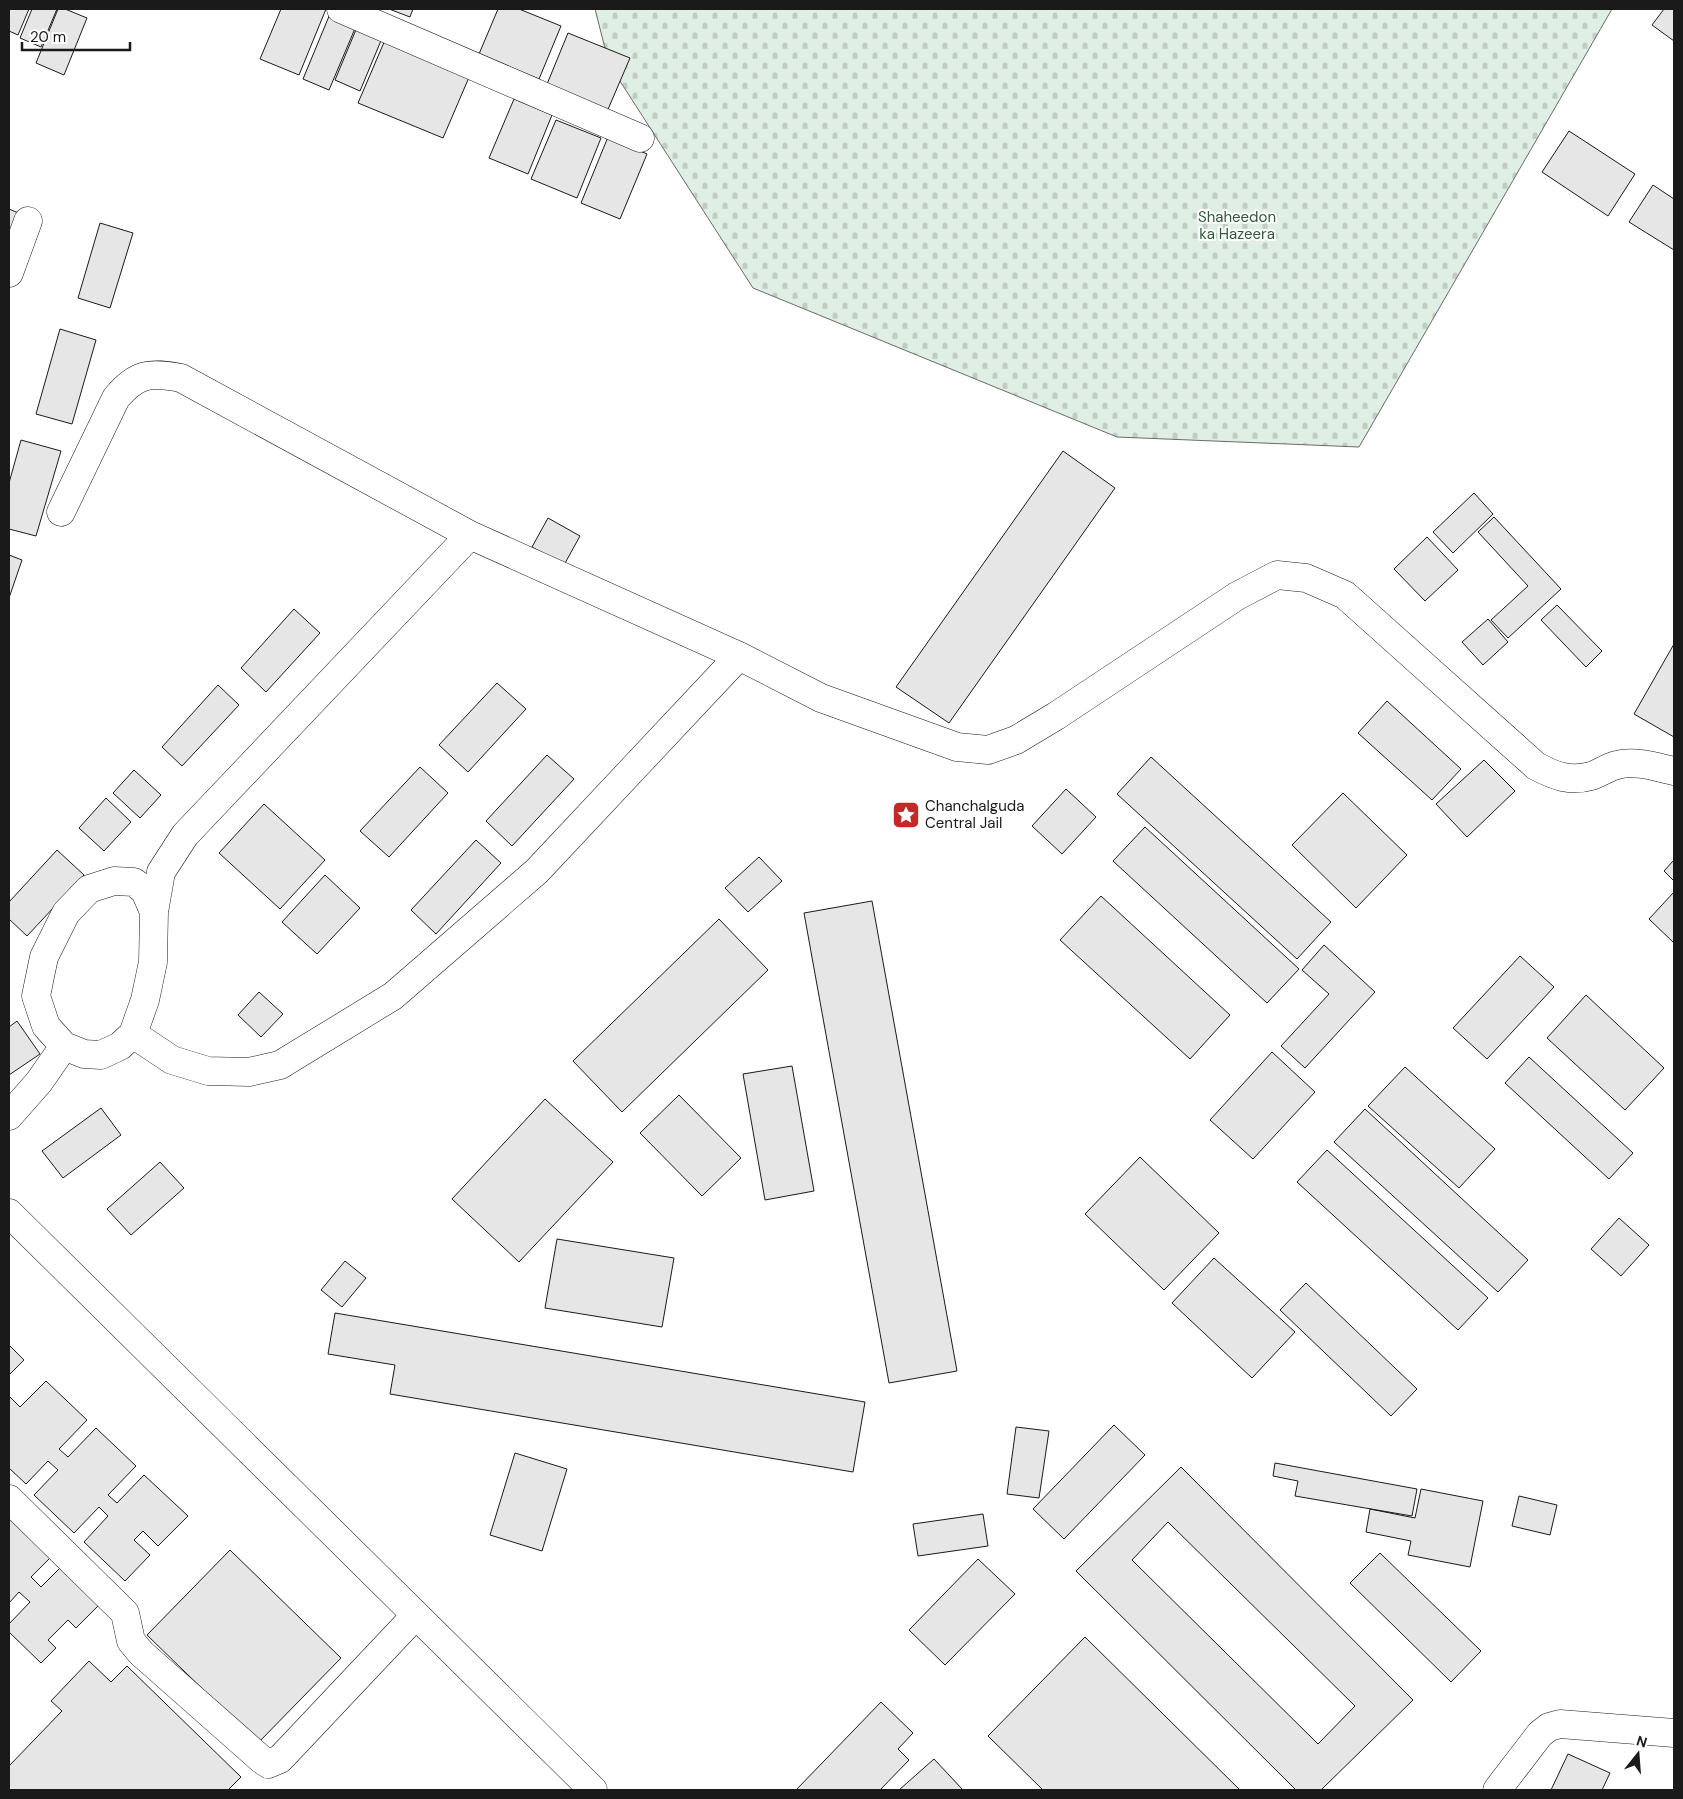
<svg xmlns="http://www.w3.org/2000/svg" width="1683" height="1799" viewBox="0 0 1683 1799" font-family="'DM Sans',sans-serif">
  <style>
    .cemetery { fill: url(#cemetery-stones); stroke: #6a6a6a }
    .building { fill: #e6e6e6; stroke: #1a1a1a; fill-rule: evenodd }
    .lines { fill: none; stroke-linecap: round; stroke-linejoin: round }
    .minor-casing { stroke: #1a1a1a; stroke-width: 29 }
    .minor { stroke: #fff; stroke-width: 28 }
    .labels { text-anchor: middle; stroke-width: 4; stroke-linejoin: round; paint-order: stroke }
    .park-label { font-size: 15px; fill: #2b5a34; stroke: #fff }
    .poi-label { font-size: 15px; fill: #1a1a1a; stroke: #fff; text-anchor: start }
  </style>
  <defs>
    <pattern id="cemetery-stones" width="16" height="16" patternUnits="userSpaceOnUse" patternTransform="scale(1.25)"><rect width="16" height="16" fill="#e0efe3"/><path d="M2 7V4a2 2 0 0 1 4 0v3zM10 15v-3a2 2 0 0 1 4 0v3z" fill="#c0ccc2"/></pattern>
  </defs>
  <rect width="100%" height="100%" fill="#fff"/>
  <path class="cemetery" d="M595 9H1612L1359 447 1117 437 753 288 609 64Z"/>
  <path class="building" d="M9 9H29L18 35 9 31Z
    M32 9H57L41 47 20 38Z
    M58 9H65L87 18 64 75 36 63Z
    M281 9H326L299 75 260 59Z
    M332 9 359 19 329 90 303 79Z
    M389 9H413L410 17Z
    M498 9H519L561 26 539 79 479 54Z
    M1664 9H1674V41L1652 25Z
    M360 20 385 31 360 91 335 80Z
    M388 33 473 68 443 138 358 103Z
    M568 33 630 58 606 114 545 89Z
    M514 99 552 115 528 174 489 158Z
    M556 120 601 138 577 198 531 179Z
    M1569 131 1635 174 1608 216 1542 172Z
    M608 137 647 154 620 219 581 203Z
    M1653 185 1674 199V250L1629 222Z
    M9 209 21 214 9 243Z
    M100 223 133 233 110 308 78 298Z
    M60 329 96 340 72 424 36 414Z
    M21 440 61 451 36 536 9 529V483Z
    M1063 451 1115 488 949 723 896 687Z
    M1474 493 1493 514 1453 553 1433 532Z
    M1494 517 1561 589 1508 638 1491 620 1528 586 1478 532Z
    M548 518 580 536 564 565 532 547Z
    M1427 537 1458 570 1425 601 1394 569Z
    M9 555 22 560 9 598Z
    M1557 605 1602 651 1586 667 1541 620Z
    M294 609 320 633 266 692 241 668Z
    M1488 619 1508 642 1483 665 1462 642Z
    M1674 644V737L1634 714Z
    M497 683 526 709 468 772 439 745Z
    M218 685 239 705 182 766 162 747Z
    M1387 701 1461 769 1432 800 1358 733Z
    M547 755 574 779 512 846 486 821Z
    M1151 757 1331 922 1297 959 1117 794Z
    M1484 760 1515 791 1467 837 1436 804Z
    M420 767 448 793 389 857 360 831Z
    M134 770 161 795 140 818 113 793Z
    M1066 789 1096 817 1062 854 1032 826Z
    M1343 793 1407 855 1356 908 1292 845Z
    M106 798 131 822 104 851 79 828Z
    M264 804 325 860 280 909 219 853Z
    M1145 827 1299 969 1267 1003 1113 861Z
    M476 840 501 863 436 934 411 910Z
    M57 850 84 875 27 936 9 919V902Z
    M759 857 782 881 748 912 725 888Z
    M1674 860V881L1664 871Z
    M325 875 360 908 317 954 282 922Z
    M1674 892V943L1649 919Z
    M1101 896 1230 1015 1190 1059 1060 940Z
    M872 901 957 1371 889 1383 804 913Z
    M719 919 768 970 622 1112 573 1061Z
    M1324 945 1375 992 1305 1068 1281 1046 1329 994 1302 970Z
    M1520 956 1554 987 1487 1059 1453 1028Z
    M259 992 283 1014 261 1037 238 1015Z
    M1586 995 1664 1068 1625 1110 1547 1038Z
    M17 1021 40 1054 9 1075V1027Z
    M1272 1052 1315 1092 1253 1159 1210 1120Z
    M1529 1057 1633 1153 1609 1179 1505 1083Z
    M792 1066 814 1191 765 1200 743 1074Z
    M1405 1067 1495 1149 1459 1188 1368 1106Z
    M679 1095 741 1158 702 1196 640 1133Z
    M545 1099 613 1162 519 1262 452 1199Z
    M101 1108 121 1135 63 1178 42 1151Z
    M1365 1109 1528 1260 1498 1292 1334 1142Z
    M1327 1150 1488 1298 1458 1330 1297 1182Z
    M1140 1157 1219 1233 1164 1290 1085 1214Z
    M160 1162 184 1188 131 1235 107 1209Z
    M1619 1218 1649 1245 1621 1276 1591 1249Z
    M557 1239 674 1258 662 1327 545 1308Z
    M1214 1258 1295 1332 1252 1378 1172 1303Z
    M345 1261 366 1278 342 1307 321 1290Z
    M1306 1283 1417 1389 1391 1416 1280 1310Z
    M335 1313 865 1402 853 1472 390 1394 395 1365 328 1354Z
    M9 1345 24 1360 9 1375Z
    M46 1381 87 1420 59 1449 68 1457 96 1428 136 1466 108 1495 117 1503 144 1475 188 1516 158 1546 143 1531 134 1540 150 1555 125 1581 84 1542 108 1516 99 1507 74 1533 34 1495 58 1470 48 1461 26 1484 9 1468V1396L20 1407Z
    M1114 1425 1145 1455 1064 1539 1033 1509Z
    M1016 1427 1049 1431 1039 1498 1007 1494Z
    M515 1453 567 1469 542 1551 490 1535Z
    M1275 1463 1417 1489 1412 1516 1295 1496 1298 1481 1273 1476Z
    M1181 1467 1413 1700 1321 1790H1296L1076 1571ZM1168 1522 1355 1706 1318 1744 1132 1560Z
    M1421 1489 1483 1501 1470 1567 1408 1555 1411 1541 1366 1532 1370 1509 1415 1518Z
    M1519 1496 1557 1505 1550 1535 1512 1526Z
    M14 1514 54 1554 31 1577 41 1587 64 1564 103 1601 76 1628 68 1620 48 1640 56 1648 41 1663 9 1632V1624L30 1602 19 1592 9 1603V1519Z
    M983 1514 988 1546 918 1556 913 1524Z
    M230 1550 341 1658 258 1743 147 1635Z
    M1380 1553 1481 1651 1451 1682 1350 1583Z
    M978 1559 1015 1594 945 1665 909 1630Z
    M1085 1637 1240 1790H1043L988 1736Z
    M89 1661 111 1682 127 1666 241 1777 228 1790H9V1766L62 1711 51 1701Z
    M881 1702 913 1733 898 1749 909 1760 880 1790H796Z
    M1568 1754 1610 1773 1602 1790H1551Z
    M934 1759 963 1790H899Z"/>
  <g class="lines">
    <g class="minor-casing">
      <path id="minor" d="M341 9 640 138
        M9 273 28 221
        M61 512 116 398C137 373 150 372 181 378L470 535
        M133 1034 172 1060 208 1071 249 1072 280 1065 393 996 537 871 739 656
        M64 1046 46 1026 36 996 44 957 66 913 89 889 114 881 134 882 145 891 154 912
        M9 1116 39 1082 64 1046 84 1054 101 1055 120 1046 133 1034 145 1000 153 962 154 912 161 872 185 835 470 535 739 656 821 698 957 747 988 750 1016 740 1056 716 1237 596 1277 575 1306 578 1345 595 1536 766C1555 776 1570 782 1591 776 1600 773 1608 767 1617 765 1635 760 1656 767 1674 771
        M9 1213 593 1790
        M9 1499 125 1613 131 1641 141 1653 261 1759 268 1764 280 1759 416 1615
        M1497 1790 1540 1734 1549 1727 1560 1724 1674 1733"/>
    </g>
    <use href="#minor" class="minor"/>
  </g>
  <defs>
    <g id="sight-square" transform="scale(1.4375)"><rect x="-9" y="-9" width="18" height="18" rx="4" fill="#c62828" stroke="#fff"/><path d="M0-6L1.8-2.2L6-1.7L2.9 1.2L3.7 5.4L0 3.3L-3.7 5.4L-2.9 1.2L-6-1.7L-1.8-2.2Z" fill="#fff"/></g>
  </defs>
  <g fill-rule="evenodd">
    <use href="#sight-square" x="906" y="815"/>
  </g>
  <g class="labels">
    <g class="park-label">
      <text x="1237" y="222">Shaheedon<tspan x="1237" dy="17">ka Hazeera</tspan></text>
    </g>
    <g class="poi-label">
      <text x="925" y="811">Chanchalguda<tspan x="925" dy="17">Central Jail</tspan></text>
    </g>
  </g>
  <rect width="1683" height="1799" fill="none" stroke="#1a1a1a" stroke-width="20"/>
  <g transform="translate(1638 1754) rotate(17)" stroke="#ffffff" stroke-width="4" paint-order="stroke">
  <path d="M0-4L9 19L0 12L-9 19Z" fill="#1a1a1a"/>
  <text y="-8" font-size="14" font-weight="bold" text-anchor="middle" fill="#1a1a1a">N</text>
  </g>
  <path d="M22 42v8h108v-8" fill="none" stroke="#1a1a1a" stroke-width="2.5"/>
  <text x="30" y="42" font-size="15" fill="#1a1a1a" stroke="#ffffff" stroke-width="4" paint-order="stroke">20 m</text>
</svg>
